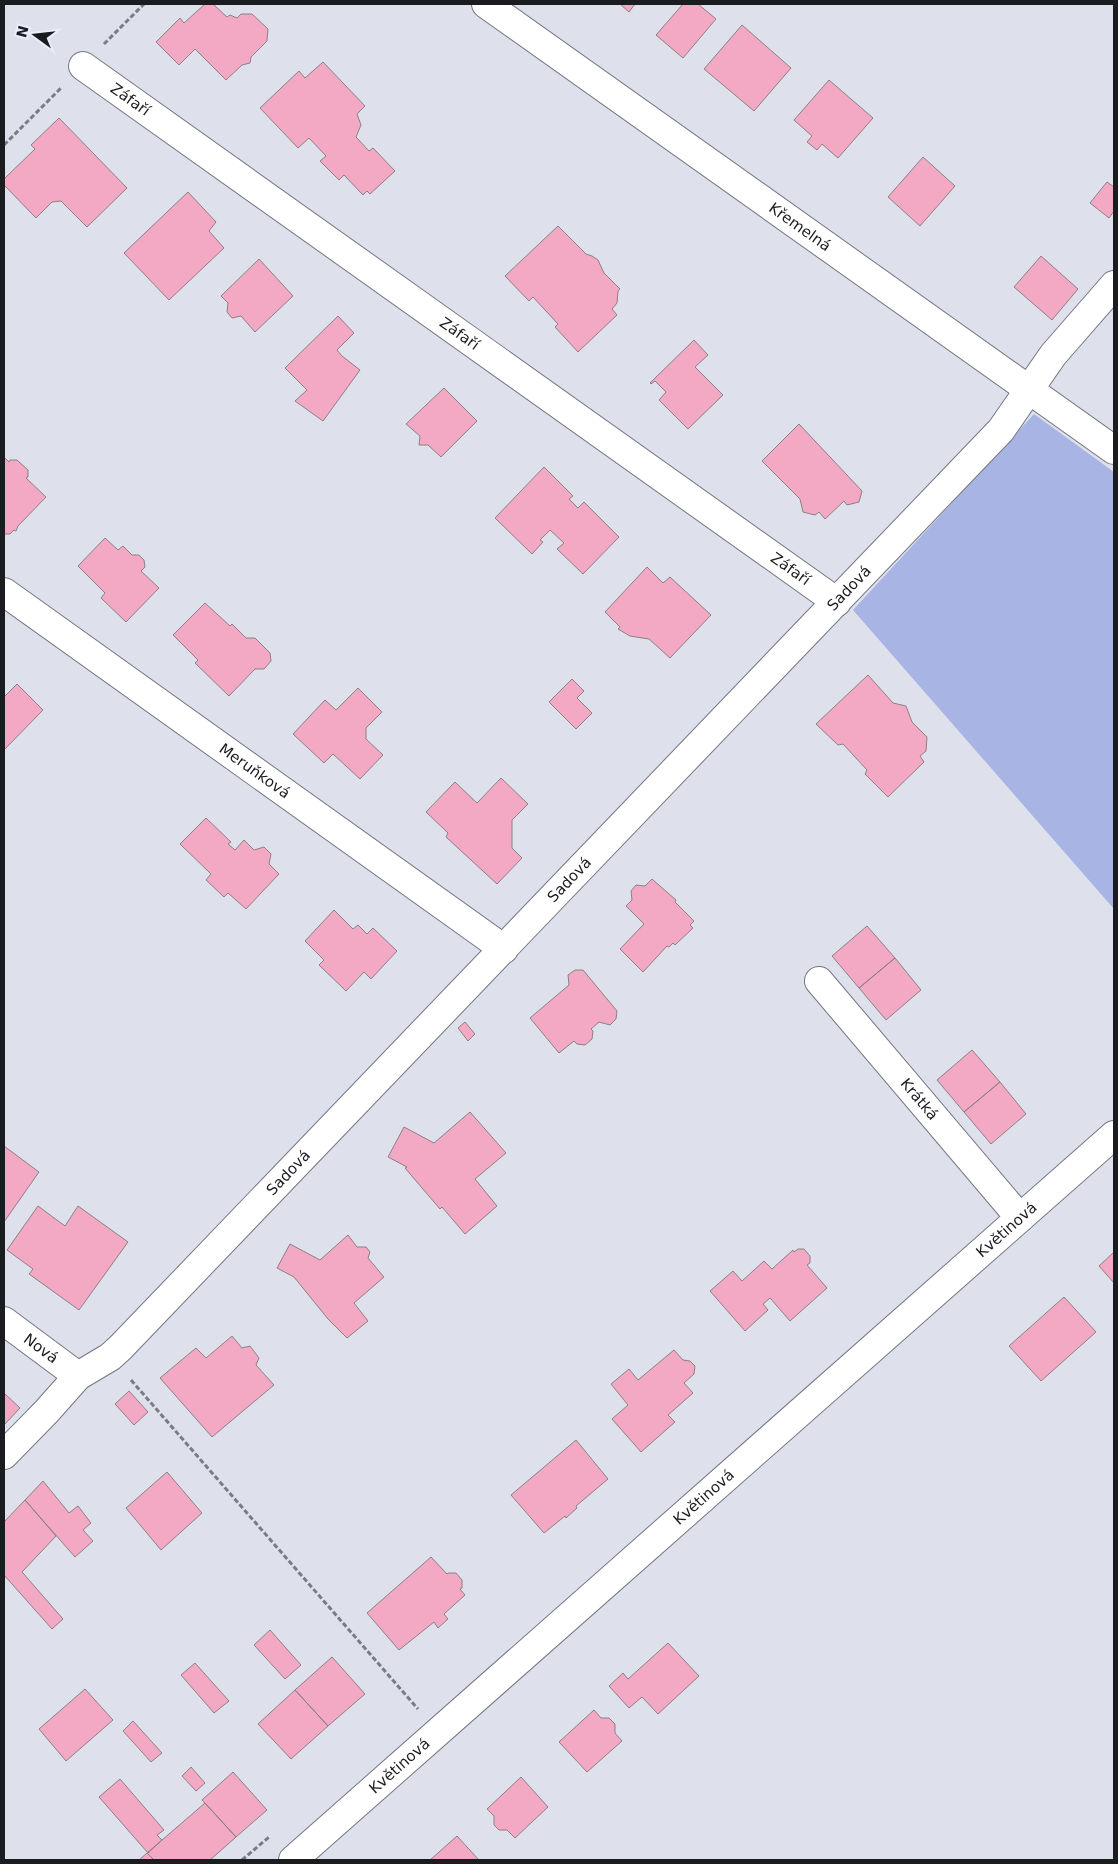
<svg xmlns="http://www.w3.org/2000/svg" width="1118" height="1864" viewBox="0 0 1118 1864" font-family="'DejaVu Sans',sans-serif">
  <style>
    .green { fill: #a8b4e3 }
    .building { fill: #f3a8c4; stroke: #8c8084 }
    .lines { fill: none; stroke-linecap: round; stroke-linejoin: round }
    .street-casing { stroke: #747781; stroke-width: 30 }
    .secondary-casing { stroke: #747781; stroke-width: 30 }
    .path { stroke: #7a7c84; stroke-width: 3; stroke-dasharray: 5 2.5; stroke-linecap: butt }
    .street { stroke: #fff; stroke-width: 28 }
    .secondary { stroke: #fff; stroke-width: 28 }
    .labels { text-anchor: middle; stroke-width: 5; stroke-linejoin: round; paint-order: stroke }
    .street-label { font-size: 15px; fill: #1b1c20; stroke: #ebeefa }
  </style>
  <rect width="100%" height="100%" fill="#dee1ec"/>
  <path class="green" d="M1034 414 1114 472V909L853 610Z"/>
  <path class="building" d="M205 4H213L227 17 230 15 237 18 241 14H252L268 29 267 41 251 57 250 63 242 65 226 80 195 49 179 65 156 42 180 18 184 23Z
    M620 4H635L629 12Z
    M683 4H698L716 19 683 58 656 35Z
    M742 25 791 68 754 111 704 69Z
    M323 62 365 106 357 114 361 125 356 137 369 151 373 148 395 171 370 194 367 191 363 195 344 175 339 180 320 161 326 156 309 138 298 148 260 108 299 71 305 78Z
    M829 80 873 118 838 158 822 144 817 150 807 142 812 136 794 120Z
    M59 118 127 188 87 227 61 201 52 202 36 218 4 185V179L35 149 31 145Z
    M923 157 955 186 920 226 888 197Z
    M1107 182 1114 187V211L1109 218 1090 203Z
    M188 192 216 222 209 231 224 248 169 300 124 253Z
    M558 226 586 254 592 256 598 260 604 273 620 289 618 291 617 303 612 309 617 315 578 352 555 327 558 324 533 297 529 301 505 276Z
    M1041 256 1078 289 1052 320 1014 287Z
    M259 259 293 296 255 332 241 316 232 318 227 312 228 303 221 296Z
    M338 316 354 333 337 350 342 356 360 370 323 421 295 401 307 390 285 368Z
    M694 340 708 355 695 367 723 395 688 429 659 400 666 392 655 381 651 384 650 383Z
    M444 388 477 421 441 457 428 445H419L420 436 406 424Z
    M799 424 862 491 859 502 847 505 844 501 825 519 819 512 815 515 803 512 800 499 762 461Z
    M4 457 9 462 10 460H17L28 470V477L26 478 46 497 18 526 16 531 14 530 10 534H4Z
    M544 467 573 496 569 499 578 508 584 502 619 537 583 574 557 549 564 543 550 530 540 540 543 542 532 554 495 518Z
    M105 538 118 550 123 546 132 555H139L144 560 145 567 141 571 159 588 126 622 101 598 105 593 78 566Z
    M647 567 663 583 670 577 711 615 670 658 649 639 630 636 618 629 620 627 605 612Z
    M205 603 230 626 232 624 246 638H255L270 653 271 661 264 669H255L229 696 195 663 198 660 173 635Z
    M868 675 893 703 906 706 912 722 927 737 926 751 920 756 924 762 888 797 865 774 867 770 843 744 838 745 816 724Z
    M572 679 584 691 577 698 592 713 576 729 549 702Z
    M17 684 43 710 4 750V697Z
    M358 688 382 712 366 728V739L383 755 360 779 333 754 324 763 293 734 325 700 336 710Z
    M501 778 528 804 512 820V848L522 858 497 884 446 837 448 833 426 812 455 782 477 803Z
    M206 818 231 842 228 844 235 850 244 840 254 850 264 847 271 854 269 864 279 874 246 909 228 893 224 897 206 880 211 874 180 844Z
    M652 879 676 900 675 902 694 921 690 925 693 928 675 945 673 943 669 947 667 946 643 972 620 949 644 924 626 906 632 900 631 891 636 885 645 886Z
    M334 910 353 929 358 925 367 934 373 928 397 951 371 979 364 972 346 991 319 965 324 960 305 941Z
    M867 926 895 958 859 988 832 956Z
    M895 958 921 990 886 1020 859 988Z
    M575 970H583L617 1011 616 1019 610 1025 599 1022 591 1029 593 1031 592 1039 585 1045 577 1044 574 1041 559 1053 530 1018 569 985 568 975Z
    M465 1022 475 1034 468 1041 458 1028Z
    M972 1050 1000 1082 964 1112 937 1080Z
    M1000 1082 1026 1114 991 1144 964 1112Z
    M470 1112 506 1153 475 1179 497 1206 465 1234 442 1207 440 1209 405 1168 407 1167 388 1157 404 1127 434 1143Z
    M4 1146 39 1172 4 1222Z
    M38 1206 65 1226 78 1206 128 1242 79 1310 29 1274 33 1269 7 1250Z
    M348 1235 357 1247H366L370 1252 368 1258 384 1277 354 1303 368 1321 347 1338 328 1319 294 1277 277 1268 290 1244 320 1260Z
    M798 1249H804L810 1256V1263L807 1265 827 1288 790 1321 770 1298 763 1304 768 1310 745 1331 710 1291 733 1271 742 1281 764 1261 772 1269 793 1250 794 1252Z
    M1114 1252V1283L1099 1266Z
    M1064 1297 1096 1332 1041 1381 1009 1346Z
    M232 1336 242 1348 250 1346 259 1358 256 1365 274 1385 212 1437 160 1378 196 1348 206 1358Z
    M674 1350 683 1360 690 1361 695 1366 694 1374 684 1383 693 1393 668 1415 675 1422 641 1452 612 1419 628 1405 611 1384 629 1369 638 1380Z
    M129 1391 148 1412 134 1425 115 1404Z
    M4 1393 20 1408 4 1425Z
    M576 1440 608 1479 576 1506 577 1508 566 1518 565 1516 544 1533 511 1495Z
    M167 1472 202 1513 161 1550 126 1508Z
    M43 1481 69 1513 78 1506 91 1523 83 1530 93 1541 75 1557 25 1500Z
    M25 1500 56 1536 22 1572 63 1619 52 1629 4 1575V1522Z
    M431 1557 447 1574 448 1573H456L462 1580V1588L460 1589 465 1595 444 1614 448 1619 438 1628 434 1622 399 1650 367 1613Z
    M270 1630 301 1665 285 1679 254 1645Z
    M668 1643 699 1676 658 1714 642 1697 629 1708 609 1686 623 1673 628 1679Z
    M332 1657 365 1694 328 1726 295 1690Z
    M195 1663 229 1701 214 1713 181 1675Z
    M85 1689 113 1720 66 1761 39 1729Z
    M295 1690 328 1726 291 1759 258 1724Z
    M594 1710 601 1718H609L615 1724V1733L622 1741 587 1772 559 1742Z
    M133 1721 162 1753 151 1762 123 1731Z
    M191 1767 205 1783 196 1791 182 1776Z
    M233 1772 267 1810 236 1837 202 1800Z
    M521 1777 548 1807 515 1838 507 1830H499L494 1825V1816L487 1809Z
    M120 1779 164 1830 157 1835 162 1840 148 1853 99 1797Z
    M205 1803 236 1837 210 1860H154L147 1853Z
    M457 1836 479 1860H430Z
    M147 1853 154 1860H139Z"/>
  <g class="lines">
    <g class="street-casing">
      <g id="street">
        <path id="s1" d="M486 4 1114 450"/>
        <path id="s2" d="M83 66 837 602"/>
        <path id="s3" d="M4 592 504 949"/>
        <path id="s4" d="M819 981 1020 1218"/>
        <path id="s5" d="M4 1321 78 1376"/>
        <path id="s6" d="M4 1455 47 1411 78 1376 110 1357 120 1348 1001 430 1053 355 1114 285"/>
      </g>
    </g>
    <g class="secondary-casing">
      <g id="secondary">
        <path id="s7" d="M293 1860 1114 1135"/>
      </g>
    </g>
    <path class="path" d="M104 44 144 4
      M4 145 61 88
      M131 1380 418 1709
      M242 1860 269 1837"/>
    <use href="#street" class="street"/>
    <use href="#secondary" class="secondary"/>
  </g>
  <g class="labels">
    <g class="street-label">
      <text dy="5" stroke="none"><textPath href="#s2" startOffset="58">Záfaří</textPath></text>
      <text dy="5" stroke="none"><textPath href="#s1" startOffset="385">Křemelná</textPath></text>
      <text dy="5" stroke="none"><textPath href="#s2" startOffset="462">Záfaří</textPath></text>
      <text dy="5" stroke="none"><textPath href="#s2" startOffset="868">Záfaří</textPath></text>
      <text dy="5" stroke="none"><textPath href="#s6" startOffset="1212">Sadová</textPath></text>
      <text dy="5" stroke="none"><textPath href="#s3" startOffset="308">Meruňková</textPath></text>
      <text dy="5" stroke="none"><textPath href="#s6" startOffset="808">Sadová</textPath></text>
      <text dy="5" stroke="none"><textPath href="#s4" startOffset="155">Krátká</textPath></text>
      <text dy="5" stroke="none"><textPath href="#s6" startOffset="402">Sadová</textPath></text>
      <text dy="5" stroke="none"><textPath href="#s7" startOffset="952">Květinová</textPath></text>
      <text dy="5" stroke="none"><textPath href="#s5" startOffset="46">Nová</textPath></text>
      <text dy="5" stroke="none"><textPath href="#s7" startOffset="548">Květinová</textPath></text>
      <text dy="5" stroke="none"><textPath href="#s7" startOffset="142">Květinová</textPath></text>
    </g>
  </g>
  <rect width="1118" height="1864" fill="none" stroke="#1b1c20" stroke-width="10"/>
  <g transform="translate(35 35) rotate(285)" stroke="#ebeefa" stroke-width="4" paint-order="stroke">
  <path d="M0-4L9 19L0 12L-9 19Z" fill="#1b1c20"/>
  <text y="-8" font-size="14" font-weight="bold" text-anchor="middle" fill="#1b1c20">N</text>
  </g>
</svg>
